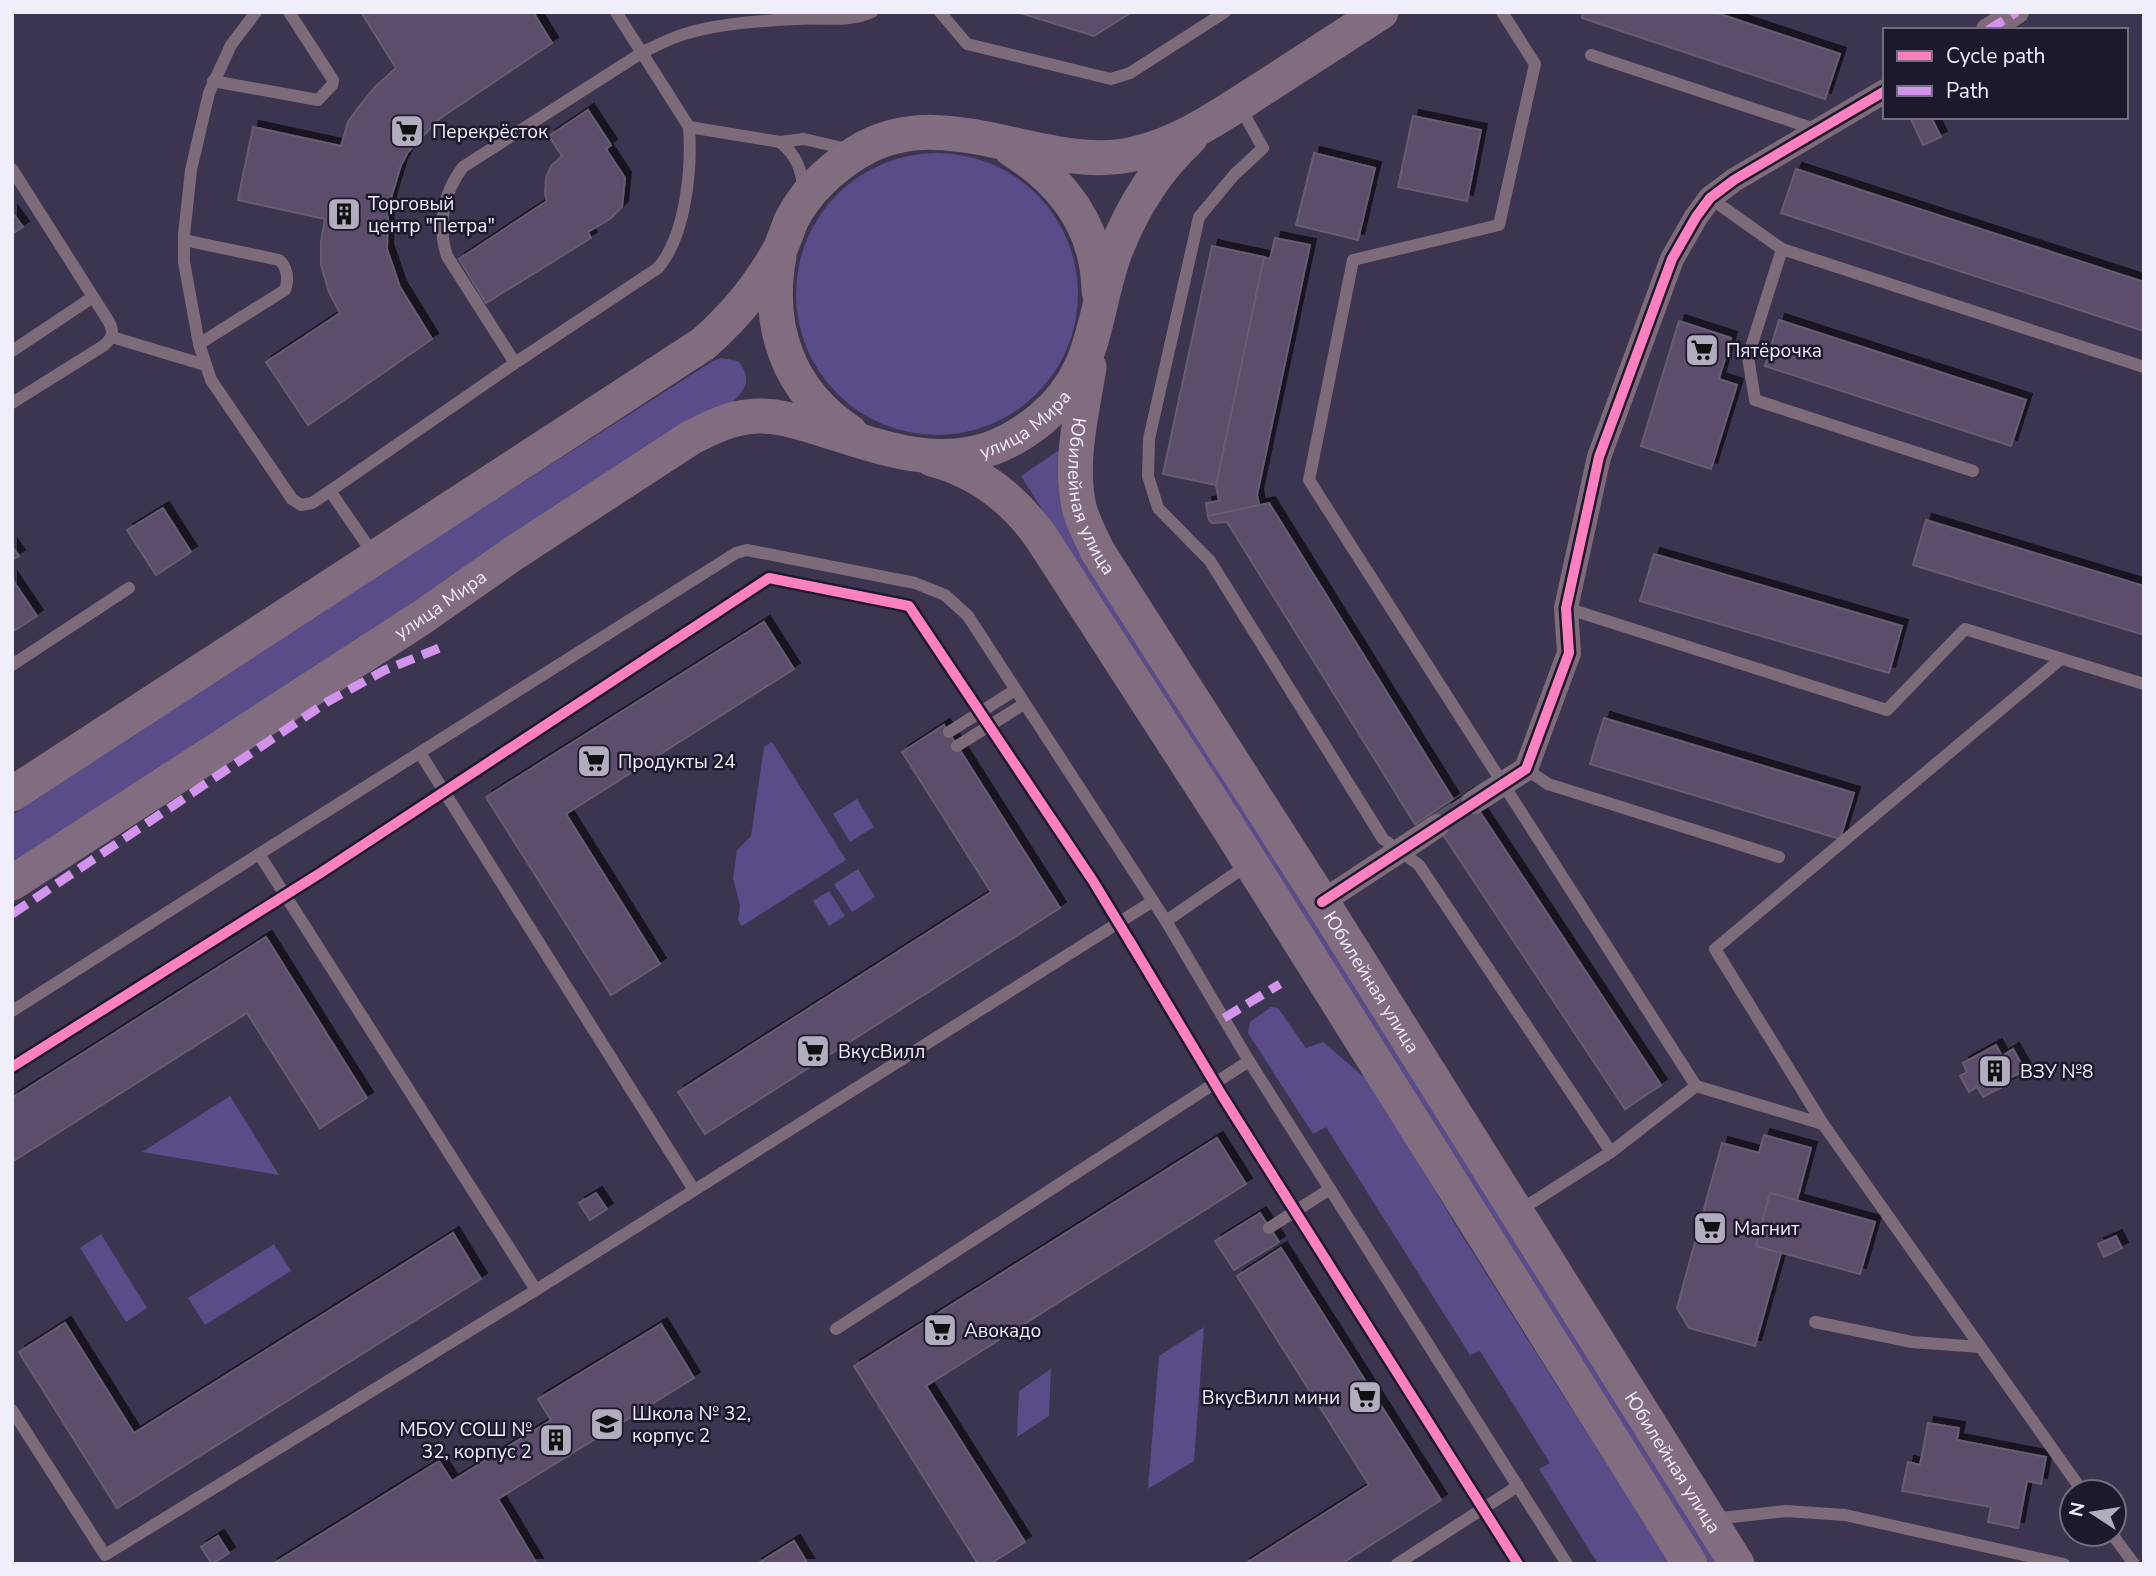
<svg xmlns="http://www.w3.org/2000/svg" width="2156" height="1576" viewBox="0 0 2156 1576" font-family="'Nunito Sans',sans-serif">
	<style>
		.green { fill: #5a4b89 }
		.building { fill: #5c4d6b; stroke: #665d72; stroke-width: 2; filter: url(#shadow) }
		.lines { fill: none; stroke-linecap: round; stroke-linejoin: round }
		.minor-tunnel { stroke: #57516a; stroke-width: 24; stroke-dasharray: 24 12; stroke-linecap: butt }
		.service { stroke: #7e6b7a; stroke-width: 12 }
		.minor { stroke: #7e6b7a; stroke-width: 24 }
		.secondary { stroke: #826c7f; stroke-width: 35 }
		.quiet { stroke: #d193ec; stroke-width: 9; stroke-dasharray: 18 9; stroke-linecap: butt }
		.cycleway-casing { stroke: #1d182e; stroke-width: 15 }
		.cycleway { stroke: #ff80c0; stroke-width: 10 }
		.labels { text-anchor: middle; stroke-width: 5; stroke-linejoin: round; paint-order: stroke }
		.poi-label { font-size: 19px; fill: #f0eefa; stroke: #1d182e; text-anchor: start }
		.street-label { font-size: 19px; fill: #f0eefa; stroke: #1d182e }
	</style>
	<defs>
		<filter id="shadow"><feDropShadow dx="6" dy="-6" stdDeviation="0" flood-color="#0009"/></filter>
	</defs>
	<rect width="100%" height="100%" fill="#3c3550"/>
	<g class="green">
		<circle cx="937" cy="294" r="141"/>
		<path d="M721 358 738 361C763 390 725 406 704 421L12 866V815L332 604 713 361Z"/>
		<path d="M1062 448C1057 475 1056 496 1066 522L1722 1564H1709L1021 476Z"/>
		<polygon points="772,742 846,860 742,926 738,920 740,906 733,878 737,850 751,836 764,747"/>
		<polygon points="857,799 874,827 850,842 833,814"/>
		<polygon points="858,869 875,897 852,912 834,884"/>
		<polygon points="829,891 845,916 829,926 813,901"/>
		<polygon points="1271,1007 1278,1008 1306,1048 1323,1042 1370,1082 1461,1234 1670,1564 1598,1564 1539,1469 1550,1463 1480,1351 1470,1355 1326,1127 1313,1134 1248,1033 1250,1022"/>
		<polygon points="230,1096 279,1175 142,1152"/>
		<polygon points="101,1234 147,1308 126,1322 80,1248"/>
		<polygon points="274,1244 291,1271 205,1325 188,1298"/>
		<polygon points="1204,1327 1194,1461 1148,1489 1159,1356"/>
		<polygon points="1051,1369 1049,1416 1017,1437 1019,1391"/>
	</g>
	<g class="building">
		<polygon points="361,12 533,12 552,43 439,119 408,152 401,165 388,208 387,249 400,287 432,339 308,425 266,362 340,313 329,292 321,265 321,242 325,219 238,200 253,127 341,146 348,122 357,109 375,87 396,68"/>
		<polygon points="1017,12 1132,12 1094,36"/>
		<polygon points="1583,12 1714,12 1840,54 1825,99 1582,18"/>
		<polygon points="588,110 611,145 606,149 625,178 622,207 610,219 588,232 591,238 486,303 459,259 547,201 545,194 546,178 551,166 562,156 549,136"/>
		<polygon points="1413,116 1481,130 1467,201 1398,187"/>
		<polygon points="1910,117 1931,117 1941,137 1923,145"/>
		<polygon points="1314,153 1375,168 1358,240 1296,225"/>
		<polygon points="1796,169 2144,282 2144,331 1781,213"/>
		<polygon points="12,212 23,227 12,234"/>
		<polygon points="1275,238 1310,245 1257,495 1259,505 1208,516 1206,503 1219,501 1216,485 1264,257 1270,259"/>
		<polygon points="1212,246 1264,257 1216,485 1163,474"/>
		<polygon points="1779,320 2026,400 2011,446 1765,366"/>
		<polygon points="1679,321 1731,338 1719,379 1737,385 1711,469 1641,446"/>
		<polygon points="1269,503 1453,799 1415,824 1227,522 1212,523 1209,520 1208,516"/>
		<polygon points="163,508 191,552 156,575 127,530"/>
		<polygon points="1926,520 2144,586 2144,635 1913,565"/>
		<polygon points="12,546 19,556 12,560"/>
		<polygon points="1654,554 1902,626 1889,673 1640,601"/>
		<polygon points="12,579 37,616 12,632"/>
		<polygon points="764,622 794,669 566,814 660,964 611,995 486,797"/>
		<polygon points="1604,718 1854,793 1840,839 1590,764"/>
		<polygon points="944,725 1060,908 705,1134 678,1092 991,892 902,752"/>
		<polygon points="1468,794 1661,1085 1625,1109 1432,818"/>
		<polygon points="266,937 367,1098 320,1128 247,1013 12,1162 12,1098"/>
		<polygon points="1996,1045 2002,1056 2013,1049 2025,1070 2008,1079 2010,1083 1983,1097 1977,1087 1969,1092 1960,1076 1967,1072 1963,1063"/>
		<polygon points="1764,1135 1811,1148 1797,1200 1770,1193 1756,1246 1781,1253 1755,1346 1689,1328 1677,1308 1722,1143 1759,1153"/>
		<polygon points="1217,1138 1246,1184 926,1386 1025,1542 990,1564 978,1564 854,1366"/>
		<polygon points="596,1193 607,1209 590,1220 579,1203"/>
		<polygon points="1770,1193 1875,1222 1860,1274 1756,1246"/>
		<polygon points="1260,1213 1279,1242 1234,1270 1215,1241"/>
		<polygon points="453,1233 481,1279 117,1508 19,1352 65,1323 134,1433"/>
		<polygon points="2116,1236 2122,1248 2104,1257 2098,1244"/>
		<polygon points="1281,1248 1441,1500 1341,1564 1245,1564 1369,1485 1237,1276"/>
		<polygon points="661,1324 694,1378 498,1499 537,1564 273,1564 439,1461 452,1481 551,1420 538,1399"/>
		<polygon points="1928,1423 1959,1428 1957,1440 2046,1457 2041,1484 2027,1481 2018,1528 1988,1522 1991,1507 1902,1491 1908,1462 1920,1465"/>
		<polygon points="218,1536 229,1553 212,1564 201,1547"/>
		<polygon points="794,1541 808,1564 757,1564"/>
	</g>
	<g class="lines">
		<polyline class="minor-tunnel" points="1437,826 1474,802"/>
		<g class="service">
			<path d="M256 12 231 45 209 93 191 170 184 235V262L199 344 211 380 292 499 301 505 312 503 330 491 515 363 658 268C686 235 692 169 689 127"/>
			<polyline points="616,12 689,127 780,142"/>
			<polyline points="940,12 967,44 1111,79 1130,73 1225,12"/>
			<polyline points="1502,12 1535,64 1499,225 1353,260 1309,480 1696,1086 1823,1124"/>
			<polyline points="1591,55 1818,130"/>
			<polyline points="213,81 318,100 332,85 333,80 289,12"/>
			<polyline points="1240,107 1263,148 1234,175 1199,217 1149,439 1148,476 1158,508 1210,561 1383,839 1419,865 1611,1152"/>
			<path d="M12 169 109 322C114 332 113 338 103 346L12 403"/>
			<path d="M803 190C802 169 796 155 780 142L804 139 851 150"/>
			<polyline points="1710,198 1782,249 2144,367"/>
			<path d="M184 240 279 260C287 266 289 280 285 290L199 344"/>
			<polyline points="1782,249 1748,357 1755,400 1973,471"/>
			<polyline points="112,337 205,365"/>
			<polyline points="12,351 93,297"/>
			<path d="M515 363 447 256C437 225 443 193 463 167L643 52C658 45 672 37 688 33 723 23 761 21 797 19 823 17 847 23 872 12"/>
			<polyline points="330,491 374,555"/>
			<polyline points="1566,608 1887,710 1965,629 2144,684"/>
			<polyline points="2061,659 1715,949 1823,1124 2083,1492"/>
			<polyline points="12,665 129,588"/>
			<polyline points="949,732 1015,690"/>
			<polyline points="957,746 1024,704"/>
			<polyline points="420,753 694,1190"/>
			<polyline points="1526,769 1548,784 1779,857"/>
			<polyline points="259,854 736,553 747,550 915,583 945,595 968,616 1166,921 1249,1061 1567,1564"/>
			<polyline points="1166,921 1249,864"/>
			<polyline points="12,1011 259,854 536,1290 105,1555 12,1410"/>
			<polyline points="1517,1212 1611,1152 1696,1086"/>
			<polyline points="1269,1228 1330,1189"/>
			<polyline points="536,1290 1153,901"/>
			<polyline points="1815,1322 1912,1342 1980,1347"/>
			<polyline points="836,1329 1249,1061"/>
			<polyline points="1713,1519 1786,1511 1845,1515 2064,1564"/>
			<polyline points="2112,1534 2134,1564"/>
			<polyline points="1397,1564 1518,1486"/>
		</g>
		<g class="minor">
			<polyline points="1988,30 2017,12"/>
			<polyline points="1474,802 1526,769 1569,653 1566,608 1599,457 1672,259 1696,217 1710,198 1734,180 1885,91"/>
			<polyline points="1322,902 1437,826"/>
		</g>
		<g class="secondary">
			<path d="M1011 149C1063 181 1098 228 1099 291"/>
			<path d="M779 256C766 327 788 391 850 432"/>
			<path id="s1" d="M1089 367C1082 412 1069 462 1079 507 1083 523 1091 537 1098 552L1322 902 1737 1564"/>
			<path d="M932 459C978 471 1014 499 1041 537L1225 822 1690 1564"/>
			<path d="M12 794 703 344C734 317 759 287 779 251 784 241 787 231 791 221 805 193 829 170 856 153 945 97 1041 175 1134 154 1183 143 1224 113 1265 87 1304 62 1342 37 1381 12"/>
			<path id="s2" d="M12 883 421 618 514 553 692 437C709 429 727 419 747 417 773 413 800 422 825 430 903 455 969 479 1041 419 1098 372 1092 315 1115 252 1132 208 1155 170 1190 138"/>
		</g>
		<g class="quiet">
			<polyline points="1988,30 2017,12"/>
			<polyline points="12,914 327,702 385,670 442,647"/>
			<polyline points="1224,1018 1280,984"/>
		</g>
		<g class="cycleway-casing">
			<g id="cycleway">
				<polyline points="1322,902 1526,769 1569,653 1566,608 1599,457 1672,259 1696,217 1710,198 1734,180 1885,91"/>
				<polyline points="1129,940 1223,1097 1518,1564"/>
				<polyline points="12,1067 322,872 769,578 909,606 1093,881 1135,950"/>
			</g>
		</g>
		<use href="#cycleway" class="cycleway"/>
	</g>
	<defs>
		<g id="supermarket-square" transform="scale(1.75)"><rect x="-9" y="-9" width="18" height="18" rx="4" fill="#b1adbe" stroke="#1d182e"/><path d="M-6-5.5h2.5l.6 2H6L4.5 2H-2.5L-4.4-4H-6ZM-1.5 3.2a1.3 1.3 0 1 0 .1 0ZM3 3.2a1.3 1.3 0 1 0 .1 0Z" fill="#111"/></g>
		<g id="building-square" transform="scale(1.75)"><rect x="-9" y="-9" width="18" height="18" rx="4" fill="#b1adbe" stroke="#1d182e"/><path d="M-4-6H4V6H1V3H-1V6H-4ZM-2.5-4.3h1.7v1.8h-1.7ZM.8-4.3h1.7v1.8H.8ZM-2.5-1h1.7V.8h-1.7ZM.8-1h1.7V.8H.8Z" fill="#111"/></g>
		<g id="school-square" transform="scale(1.75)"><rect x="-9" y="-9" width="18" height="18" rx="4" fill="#b1adbe" stroke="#1d182e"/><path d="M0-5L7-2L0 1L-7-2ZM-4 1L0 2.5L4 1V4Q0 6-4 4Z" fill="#111"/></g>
	</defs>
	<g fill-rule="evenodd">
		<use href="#supermarket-square" x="407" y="131"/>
		<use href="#building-square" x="344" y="214"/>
		<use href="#supermarket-square" x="1702" y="350"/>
		<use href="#supermarket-square" x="594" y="761"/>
		<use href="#supermarket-square" x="813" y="1051"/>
		<use href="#building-square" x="1995" y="1071"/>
		<use href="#supermarket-square" x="1710" y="1228"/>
		<use href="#supermarket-square" x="940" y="1330"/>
		<use href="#supermarket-square" x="1365" y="1397"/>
		<use href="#school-square" x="607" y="1424"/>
		<use href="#building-square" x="556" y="1440"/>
	</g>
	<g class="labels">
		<g class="poi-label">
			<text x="432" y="138">Перекрёсток</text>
			<text x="368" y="210">Торговый<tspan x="368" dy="22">центр "Петра"</tspan></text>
			<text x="1726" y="357">Пятёрочка</text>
			<text x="618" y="768">Продукты 24</text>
			<text x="838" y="1058">ВкусВилл</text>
			<text x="2020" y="1078">ВЗУ №8</text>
			<text x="1734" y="1235">Магнит</text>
			<text x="964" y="1337">Авокадо</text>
			<text x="1340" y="1404" text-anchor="end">ВкусВилл мини</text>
			<text x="632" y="1420">Школа № 32,<tspan x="632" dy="22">корпус 2</tspan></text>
			<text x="532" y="1436" text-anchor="end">МБОУ СОШ №<tspan x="532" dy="22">32, корпус 2</tspan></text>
		</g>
		<g class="street-label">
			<text dy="7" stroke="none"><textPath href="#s2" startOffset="1164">улица Мира</textPath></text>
			<text dy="7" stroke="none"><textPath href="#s1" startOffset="133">Юбилейная улица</textPath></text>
			<text dy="7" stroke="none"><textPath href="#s2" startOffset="511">улица Мира</textPath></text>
			<text dy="7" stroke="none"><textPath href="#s1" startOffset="700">Юбилейная улица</textPath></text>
			<text dy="7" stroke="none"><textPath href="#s1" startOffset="1267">Юбилейная улица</textPath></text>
		</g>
	</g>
	<rect width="2156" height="1576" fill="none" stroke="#f0eefa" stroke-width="28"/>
	<rect x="1883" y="28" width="245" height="91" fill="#1d182e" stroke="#716e80" stroke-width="2"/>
	<rect x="1897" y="51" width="35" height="10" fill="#ff80c0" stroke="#716e80" stroke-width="2"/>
	<text x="1946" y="63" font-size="21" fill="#f0eefa">Cycle path</text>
	<rect x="1897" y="86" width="35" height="10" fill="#d193ec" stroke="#716e80" stroke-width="2"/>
	<text x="1946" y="98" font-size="21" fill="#f0eefa">Path</text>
	<g transform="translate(2093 1513) rotate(282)"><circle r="33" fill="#1d182e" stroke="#716e80" stroke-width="2"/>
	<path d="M0-5L12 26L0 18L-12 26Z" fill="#b1adbe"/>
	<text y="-10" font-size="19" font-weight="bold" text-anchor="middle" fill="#f0eefa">N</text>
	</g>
</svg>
